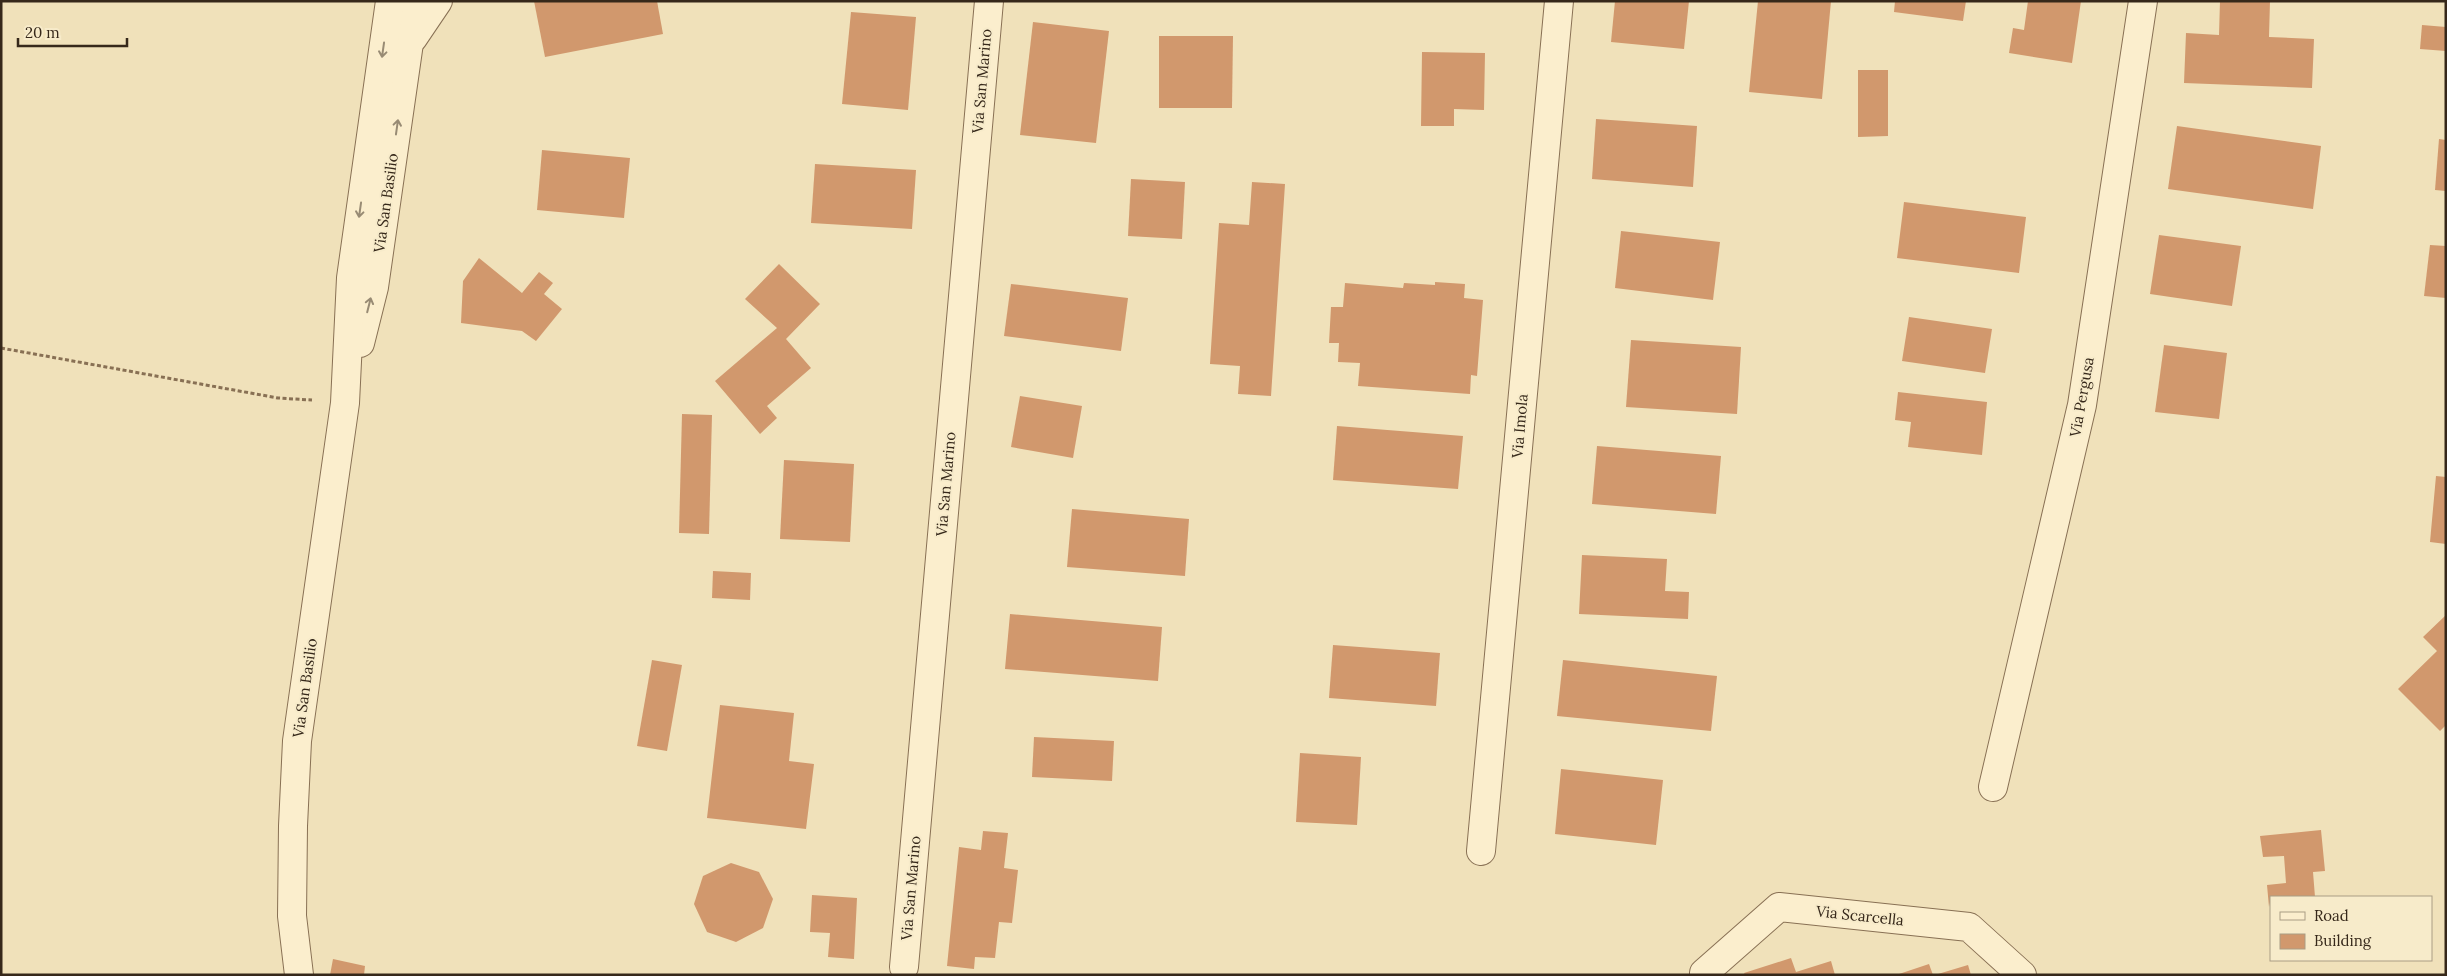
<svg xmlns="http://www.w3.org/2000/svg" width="2447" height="976" viewBox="0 0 2447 976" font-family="Lora,serif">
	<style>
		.building { fill: #d1986d }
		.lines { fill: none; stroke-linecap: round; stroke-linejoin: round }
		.minor-casing { stroke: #887054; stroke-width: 30 }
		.path { stroke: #887054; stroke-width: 3; stroke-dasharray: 4 2.5; stroke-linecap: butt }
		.minor { stroke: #fbeecd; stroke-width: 28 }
		.oneway { stroke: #988b74 }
		.labels { text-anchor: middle; stroke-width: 4; stroke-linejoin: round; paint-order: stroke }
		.street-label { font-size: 15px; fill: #36281a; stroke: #f7ebca }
	</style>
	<rect width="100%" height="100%" fill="#f0e1ba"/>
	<g class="building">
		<polygon points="534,1 657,1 663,34 545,57"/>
		<polygon points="1615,1 1689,1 1684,49 1611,42"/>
		<polygon points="1758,1 1831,1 1822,99 1749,92"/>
		<polygon points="1895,1 1966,1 1963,21 1894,12"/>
		<polygon points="2028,1 2081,1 2072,63 2009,53 2013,28 2024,30"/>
		<polygon points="2220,1 2270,1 2269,37 2314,39 2312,88 2184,83 2186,33 2219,35"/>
		<polygon points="851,12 916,17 908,110 842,104"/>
		<polygon points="1033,22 1109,31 1096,143 1020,135"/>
		<polygon points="2422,25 2446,27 2446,51 2420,49"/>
		<polygon points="1159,36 1233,36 1232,108 1159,108"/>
		<polygon points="1422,52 1485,53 1484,110 1454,109 1454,126 1421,126"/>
		<polygon points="1858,70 1888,70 1888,136 1858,137"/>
		<polygon points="1596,119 1697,126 1693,187 1592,179"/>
		<polygon points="2177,126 2321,146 2313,209 2168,189"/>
		<polygon points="2439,139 2446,140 2446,191 2435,190"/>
		<polygon points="542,150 630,158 624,218 537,210"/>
		<polygon points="815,164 916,170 912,229 811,223"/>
		<polygon points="1131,179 1185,182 1182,239 1128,236"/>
		<polygon points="1252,182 1285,184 1271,396 1238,394 1240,366 1210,364 1219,223 1249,225"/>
		<polygon points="1904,202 2026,217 2019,273 1897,258"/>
		<polygon points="1621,231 1720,242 1713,300 1615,288"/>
		<polygon points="2159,235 2241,246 2232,306 2150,294"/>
		<polygon points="2430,245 2446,246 2446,298 2424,296"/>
		<polygon points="479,258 522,293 539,272 553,283 544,294 562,309 536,341 522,331 461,323 463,281"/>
		<polygon points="779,264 820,304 786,339 811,368 767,406 777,418 760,434 715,381 777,328 745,299"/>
		<polygon points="1435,282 1465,284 1464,298 1483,300 1477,376 1471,375 1470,394 1358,386 1360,363 1338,362 1339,343 1329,343 1331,307 1343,307 1345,283 1403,288 1404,283 1435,285"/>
		<polygon points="1011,284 1128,298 1121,351 1004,336"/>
		<polygon points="1909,317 1992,329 1985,373 1902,361"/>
		<polygon points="1631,340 1741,347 1737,414 1626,407"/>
		<polygon points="2164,345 2227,353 2219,419 2155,412"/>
		<polygon points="1898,392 1987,402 1982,455 1908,447 1911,422 1895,420"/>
		<polygon points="1020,396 1082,406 1073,458 1011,447"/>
		<polygon points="682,414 712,415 709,534 679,533"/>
		<polygon points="1337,426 1463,436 1458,489 1333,480"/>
		<polygon points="1597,446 1721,456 1716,514 1592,504"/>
		<polygon points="784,460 854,464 850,542 780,539"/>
		<polygon points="2436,476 2446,477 2446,544 2430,542"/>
		<polygon points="1072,509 1189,519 1185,576 1067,567"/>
		<polygon points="1582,555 1667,559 1665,591 1689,592 1688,619 1579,614"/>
		<polygon points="713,571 751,573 750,600 712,598"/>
		<polygon points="1010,614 1162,627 1158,681 1005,669"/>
		<polygon points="2446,615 2446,725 2440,731 2398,689 2437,651 2423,637"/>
		<polygon points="1333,645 1440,653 1436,706 1329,698"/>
		<polygon points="652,660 682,665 667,751 637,746"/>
		<polygon points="1563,660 1717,676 1711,731 1557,716"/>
		<polygon points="720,705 794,713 789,761 814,764 806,829 707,818"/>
		<polygon points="1034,737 1114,741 1112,781 1032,777"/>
		<polygon points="1300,753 1361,757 1357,825 1296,822"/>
		<polygon points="1561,769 1663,780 1656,845 1555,834"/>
		<polygon points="2321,830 2325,871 2313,872 2315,897 2271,897 2269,907 2267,885 2286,883 2284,856 2263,857 2260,836"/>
		<polygon points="983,831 1008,833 1004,868 1018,870 1012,923 999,922 995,958 975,957 974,969 947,966 959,847 981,850"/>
		<polygon points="731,863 759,872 773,899 763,928 736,942 707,932 694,904 703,876"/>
		<polygon points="812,895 857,898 854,959 828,957 830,933 810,932"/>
		<polygon points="1791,958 1796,972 1831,961 1835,975 1745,975 1744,973"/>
		<polygon points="333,959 365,966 364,975 330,975"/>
		<polygon points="1929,964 1933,975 1899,975 1899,974"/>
		<polygon points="1968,965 1971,975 1938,975 1938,974"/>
	</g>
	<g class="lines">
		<g class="minor-casing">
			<g id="minor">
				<polyline points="413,38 438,1"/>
				<polyline points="360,343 374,287 415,1"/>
				<polyline points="1993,787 2082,405 2143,1"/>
				<polyline points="1481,851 1559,1"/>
				<polyline points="904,967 989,1"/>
				<polyline points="1704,973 1779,907 1969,927 2022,975"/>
				<polyline points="299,975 292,916 293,826 297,741 345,403 351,278 390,1"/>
			</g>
		</g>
		<polyline class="path" points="1,348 278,398 312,400"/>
		<use href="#minor" class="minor"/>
	</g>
	<defs><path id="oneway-shaft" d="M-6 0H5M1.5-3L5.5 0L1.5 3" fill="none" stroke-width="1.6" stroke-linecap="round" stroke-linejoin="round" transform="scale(1.25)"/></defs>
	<g class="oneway">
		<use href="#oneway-shaft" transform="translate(383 50) rotate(98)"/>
		<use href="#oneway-shaft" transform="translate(397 127) rotate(-82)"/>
		<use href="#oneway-shaft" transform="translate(360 210) rotate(98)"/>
		<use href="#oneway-shaft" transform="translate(369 305) rotate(-76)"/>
	</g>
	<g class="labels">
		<g class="street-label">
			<text transform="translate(982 81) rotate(-85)" y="5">Via San Marino</text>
			<text transform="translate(386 203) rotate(-82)" y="5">Via San Basilio</text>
			<text transform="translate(2082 397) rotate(-80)" y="5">Via Pergusa</text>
			<text transform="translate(1520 426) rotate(-85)" y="5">Via Imola</text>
			<text transform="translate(946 484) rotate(-85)" y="5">Via San Marino</text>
			<text transform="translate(305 688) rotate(-82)" y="5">Via San Basilio</text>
			<text transform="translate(911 888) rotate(-85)" y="5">Via San Marino</text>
			<text transform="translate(1860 916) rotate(6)" y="5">Via Scarcella</text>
		</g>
	</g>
	<rect width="2447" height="976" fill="none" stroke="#36281a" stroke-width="5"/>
	<rect x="2270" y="896" width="162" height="65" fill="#f7ebca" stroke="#aa9d84"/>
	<rect x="2280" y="912" width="25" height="8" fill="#fbeecd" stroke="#aa9d84"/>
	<text x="2314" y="921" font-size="15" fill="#36281a">Road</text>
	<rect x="2280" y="934" width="25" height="15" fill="#d1986d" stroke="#aa9d84"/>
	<text x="2314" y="946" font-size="15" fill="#36281a">Building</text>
	<path d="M18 38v8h109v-8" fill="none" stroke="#36281a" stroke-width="2.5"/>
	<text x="25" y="38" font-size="15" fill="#36281a" stroke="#f7ebca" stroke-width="4" paint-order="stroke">20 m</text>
</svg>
